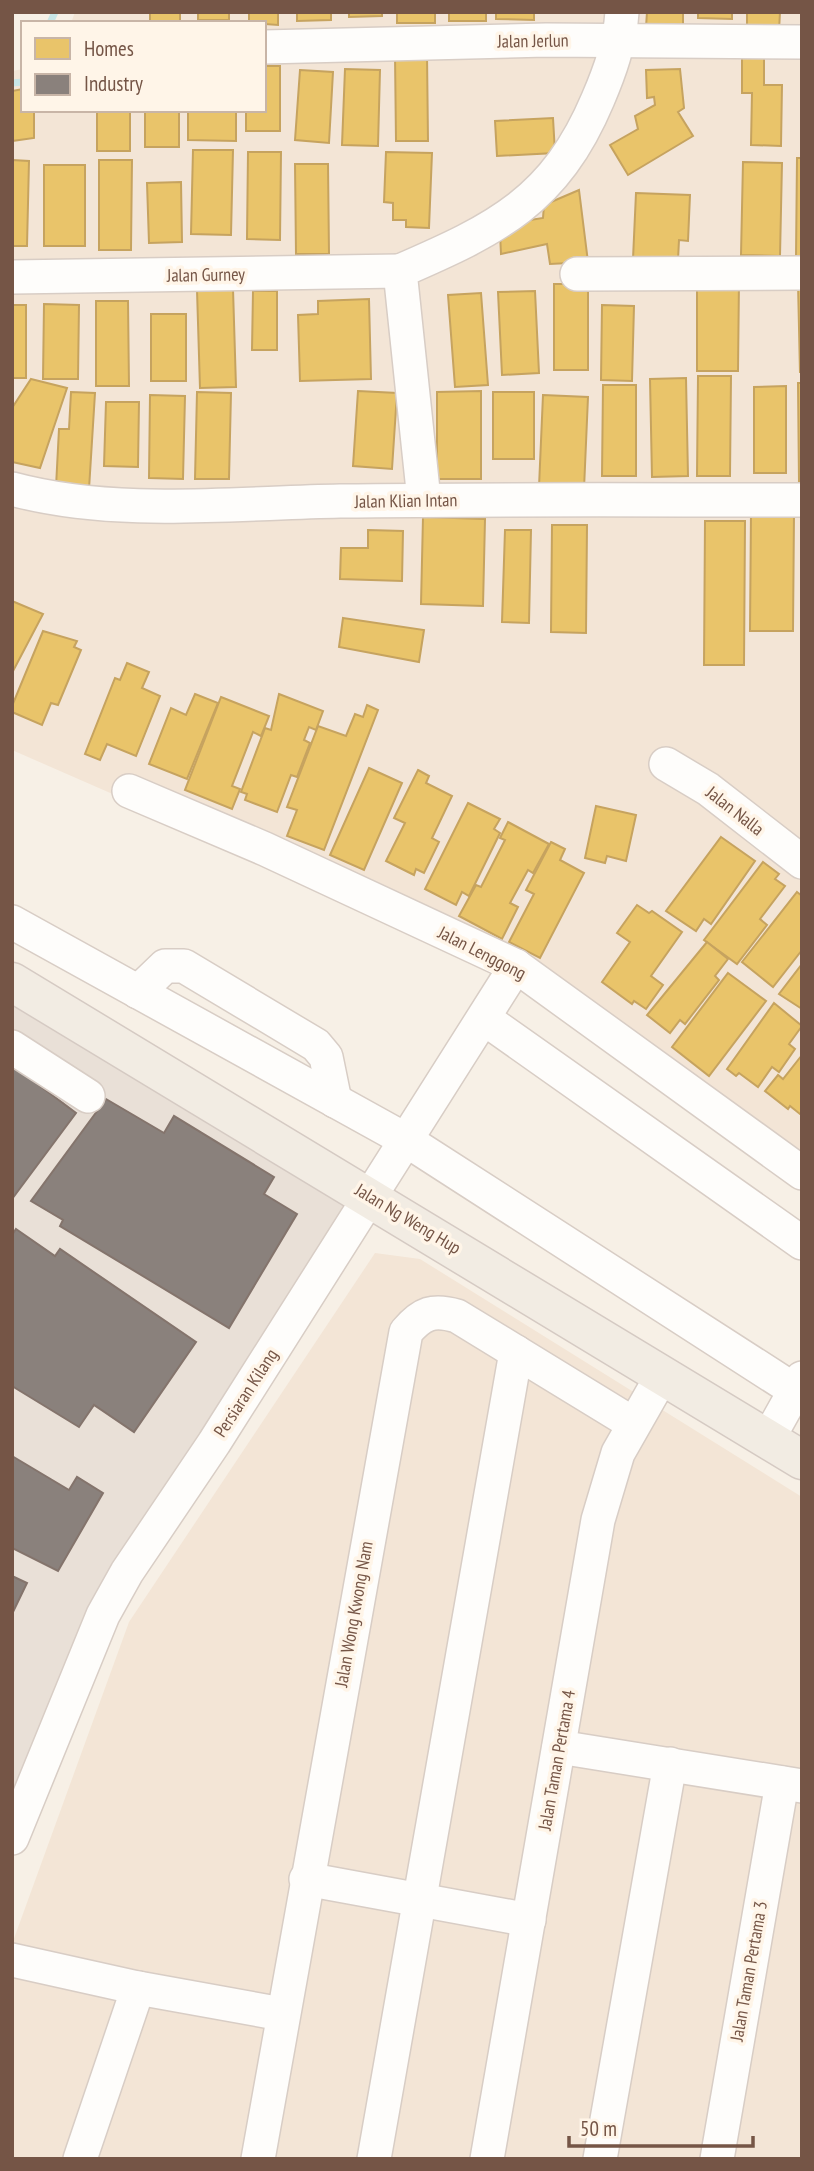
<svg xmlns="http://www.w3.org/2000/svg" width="814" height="2171" viewBox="0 0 814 2171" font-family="'PT Sans Narrow',sans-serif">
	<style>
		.residential { fill: #f3e5d6 }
		.industrial { fill: #e9e0d7 }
		.homes { fill: #e9c46a; stroke: #c6a35f; stroke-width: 2 }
		.industry { fill: #8a817c; stroke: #84746c; stroke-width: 2 }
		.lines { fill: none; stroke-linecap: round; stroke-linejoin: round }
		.stream { stroke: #c8e6e7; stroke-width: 7 }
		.minor-casing { stroke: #d8cdc5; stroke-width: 36 }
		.major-casing { stroke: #d5cac3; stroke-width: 41 }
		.minor { stroke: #fefdfb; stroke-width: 33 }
		.major { stroke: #f2ece3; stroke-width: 38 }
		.labels { text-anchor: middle; stroke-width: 7; stroke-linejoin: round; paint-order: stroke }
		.street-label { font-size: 18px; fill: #755546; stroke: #fff5e8 }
	</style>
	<rect width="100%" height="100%" fill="#f7f0e6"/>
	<g class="residential">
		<polygon points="75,12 802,12 802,1190 501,964 12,750 12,71 23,69 23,110 264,110 264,23 71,23"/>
		<polygon points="375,1253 420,1259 802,1497 802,2159 12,2159 12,1944 129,1622"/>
	</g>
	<polygon class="industrial" points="12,1002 367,1200 98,1612 12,1827"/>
	<g class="homes">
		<rect x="150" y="12" width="30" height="11"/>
		<rect x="198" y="12" width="31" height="8"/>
		<polygon points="249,12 278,12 278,25 249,23"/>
		<polygon points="297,12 331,12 331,20 297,21"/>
		<polygon points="349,12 382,12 382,16 349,17"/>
		<rect x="397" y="12" width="38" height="11"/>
		<rect x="449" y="12" width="37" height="9"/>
		<polygon points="496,12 534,12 534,20 496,19"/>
		<polygon points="647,12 683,12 683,28 646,27"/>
		<polygon points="698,12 732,12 732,19 698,18"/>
		<polygon points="747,12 780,12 779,31 747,30"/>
		<polygon points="427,54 428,141 396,141 395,55"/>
		<polygon points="742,56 764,56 764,85 782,85 781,146 751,145 752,93 742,93"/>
		<polygon points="264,66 280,66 280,131 246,131 246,110 264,110"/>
		<polygon points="345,69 380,70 378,146 342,145"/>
		<polygon points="680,69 684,108 678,112 693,136 628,175 610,145 638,129 635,116 655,105 654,97 647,98 646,70"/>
		<polygon points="300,70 333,72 329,143 295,140"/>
		<polygon points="23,89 23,110 34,110 34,138 12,141 12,91"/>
		<rect x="97" y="110" width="33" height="41"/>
		<rect x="145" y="110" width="34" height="37"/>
		<polygon points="188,110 236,110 236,141 188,140"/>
		<polygon points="553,118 555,153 497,156 495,121"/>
		<polygon points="193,150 233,150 231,235 191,234"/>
		<polygon points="248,152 281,152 280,240 247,239"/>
		<polygon points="386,152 432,153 429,228 406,227 406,220 393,220 393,203 384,202"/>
		<polygon points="797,158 802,158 802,257 796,257"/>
		<polygon points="12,160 29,161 27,246 12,246"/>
		<polygon points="99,160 132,160 131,250 99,250"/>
		<polygon points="743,162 782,163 780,256 741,255"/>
		<polygon points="295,164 328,164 329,254 296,254"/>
		<rect x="44" y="165" width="41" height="81"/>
		<polygon points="181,182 182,242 149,243 147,183"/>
		<polygon points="579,190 588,262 550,264 547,244 501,254 500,233 518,222 543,218 544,205"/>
		<polygon points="636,193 690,195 688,241 679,240 678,260 633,259"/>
		<polygon points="697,281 739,281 738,371 697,371"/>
		<polygon points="798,283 802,283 800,373"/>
		<rect x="554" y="284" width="34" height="86"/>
		<polygon points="233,289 236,387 200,388 197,290"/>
		<polygon points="253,291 277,291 277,350 252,350"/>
		<polygon points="535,291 539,373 502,375 498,292"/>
		<polygon points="481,293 488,385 455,387 448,295"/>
		<polygon points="369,299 371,379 300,381 298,315 318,314 318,301"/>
		<polygon points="96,301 128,301 129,386 96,386"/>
		<polygon points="44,304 79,305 78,379 43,379"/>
		<rect x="12" y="305" width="14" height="73"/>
		<polygon points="602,305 634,306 632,381 601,380"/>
		<rect x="151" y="314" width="35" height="67"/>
		<polygon points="698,376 731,376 730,476 697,476"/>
		<polygon points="686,378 688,476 652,477 650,379"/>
		<polygon points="31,379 67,388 40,468 12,462 12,408"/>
		<polygon points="798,383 802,383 802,483 799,483"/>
		<polygon points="603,385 636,385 636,476 602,476"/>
		<polygon points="786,386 786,473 754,473 754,387"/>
		<polygon points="358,391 397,393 392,469 353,466"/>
		<polygon points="481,391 481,479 437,479 437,392"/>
		<polygon points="71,392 95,393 89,489 56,487 59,429 69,429"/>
		<polygon points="197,392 231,393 229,479 195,479"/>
		<rect x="493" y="392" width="41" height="67"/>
		<polygon points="150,395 185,396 183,479 149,478"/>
		<polygon points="543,395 588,397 584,489 539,487"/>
		<polygon points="106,402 139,402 138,467 104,466"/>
		<polygon points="751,512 794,513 793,631 750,631"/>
		<polygon points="423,517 485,519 483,606 421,604"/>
		<polygon points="705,521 745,521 744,665 704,665"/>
		<polygon points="552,525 587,525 586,633 551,632"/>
		<polygon points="368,530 403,531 402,581 340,579 341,548 368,548"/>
		<polygon points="505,530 531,530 529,623 502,622"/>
		<polygon points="12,601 43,614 12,673"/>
		<polygon points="343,618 424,630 419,662 339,647"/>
		<polygon points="43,631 77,641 74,647 81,650 58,705 51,703 42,725 12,712 12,706"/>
		<polygon points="127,663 149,672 142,688 160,696 136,756 107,744 100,760 85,754 115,678 120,680"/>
		<polygon points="195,694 218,703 187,779 149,764 171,708 186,715"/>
		<polygon points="279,694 323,711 316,730 309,727 304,740 310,743 297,777 291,775 277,812 245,800 247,794 241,792 265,728 271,730"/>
		<polygon points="221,697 269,716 261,736 253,732 232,786 240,789 232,809 185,790"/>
		<polygon points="367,705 378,710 324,850 287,836 297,810 287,807 318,726 346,736 355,714 363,717"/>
		<polygon points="369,768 402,783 364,870 330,855"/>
		<polygon points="418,770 429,776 426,783 452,796 432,838 439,842 424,873 416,869 414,875 386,861 405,823 394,818"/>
		<polygon points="468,803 500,819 494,829 500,833 469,896 462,892 456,905 425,889"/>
		<polygon points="596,806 636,815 626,861 607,856 605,863 585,858"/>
		<polygon points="508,822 549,844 533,873 528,870 510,903 518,907 502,939 459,916 476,885 481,887 505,840 500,838"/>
		<polygon points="721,837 755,861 711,924 704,919 696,931 666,911"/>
		<polygon points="551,842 565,849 560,860 584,873 540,958 509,942 534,894 526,890"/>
		<polygon points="763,862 779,874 775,879 785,886 760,919 767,925 737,964 704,940"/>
		<polygon points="797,892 802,896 802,950 773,987 742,962"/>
		<polygon points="637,905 649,913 652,911 682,932 651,976 663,985 646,1009 634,1001 632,1004 602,982 630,942 617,933"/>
		<polygon points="707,942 728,959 715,976 719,980 685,1024 680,1020 670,1033 647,1015"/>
		<polygon points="802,964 802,1009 779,994"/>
		<polygon points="728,973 766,1001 709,1076 672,1047"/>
		<polygon points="774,1003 802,1026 789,1044 795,1049 779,1072 772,1067 758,1087 739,1073 736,1076 727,1069"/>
		<polygon points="802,1055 802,1112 800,1114 790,1106 788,1109 765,1091 778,1075 783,1079"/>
	</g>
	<g class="industry">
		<polygon points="12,1065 76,1113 12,1199"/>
		<polygon points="106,1099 164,1133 174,1116 274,1177 264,1194 297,1214 229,1328 60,1226 63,1220 31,1201"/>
		<polygon points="16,1229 55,1256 60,1249 196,1342 134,1432 94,1405 79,1427 12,1386 12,1235"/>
		<polygon points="12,1456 69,1490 77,1477 103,1493 58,1571 12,1548"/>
		<polygon points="12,1576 27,1583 12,1614"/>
	</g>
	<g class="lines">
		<g class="stream">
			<polyline points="50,23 55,12"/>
			<polyline points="12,83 23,82"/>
		</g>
		<g class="minor-casing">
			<g id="minor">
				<polyline points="264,47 546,40 802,42"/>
				<polyline points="577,274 802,273"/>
				<polyline points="12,277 400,271"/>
				<path d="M12 489C116 517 233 503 340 501 494 499 648 500 802 500"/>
				<path d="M424 500 400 271C497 229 555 201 598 99 610 71 620 43 622 12"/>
				<polyline points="666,764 708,789 802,862"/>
				<polyline points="129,791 265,849 516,966 802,1173"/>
				<polyline points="12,922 406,1140 802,1395"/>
				<polyline points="138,992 165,966 184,966 316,1045 326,1057 335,1101"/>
				<polyline points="485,1019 802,1243"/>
				<polyline points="12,1047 88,1096"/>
				<polyline points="768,1439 802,1378"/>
				<polyline points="559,1747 802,1786"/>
				<polyline points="12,1838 103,1615 127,1572 214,1443 516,966"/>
				<polyline points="306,1879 529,1920"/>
				<polyline points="12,1960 138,1988 282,2014"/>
				<polyline points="80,2159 138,1988"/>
				<path d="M258 2159 406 1332C422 1313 433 1309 457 1316L632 1423"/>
				<polyline points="374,2159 516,1352"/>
				<polyline points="487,2159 598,1520 618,1453 663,1374"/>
				<polyline points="600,2159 670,1764"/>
				<polyline points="717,2159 782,1783"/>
			</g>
		</g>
		<g class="major-casing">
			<polyline id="major" points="12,982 802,1460"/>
		</g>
		<use href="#minor" class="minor"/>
		<use href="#major" class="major"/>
	</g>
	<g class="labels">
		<g class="street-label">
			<text transform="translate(533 41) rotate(-1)" y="6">Jalan Jerlun</text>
			<text transform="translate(206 275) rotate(-1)" y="6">Jalan Gurney</text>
			<text transform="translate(406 501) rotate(-1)" y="6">Jalan Klian Intan</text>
			<text transform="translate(735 811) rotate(38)" y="6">Jalan Nalla</text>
			<text transform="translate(482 953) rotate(27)" y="6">Jalan Lenggong</text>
			<text transform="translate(408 1219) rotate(31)" y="6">Jalan Ng Weng Hup</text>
			<text transform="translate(246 1393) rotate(-57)" y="6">Persiaran Kilang</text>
			<text transform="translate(354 1614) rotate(-80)" y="6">Jalan Wong Kwong Nam</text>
			<text transform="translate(557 1760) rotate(-80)" y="6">Jalan Taman Pertama 4</text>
			<text transform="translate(749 1971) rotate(-80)" y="6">Jalan Taman Pertama 3</text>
		</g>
	</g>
	<rect width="814" height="2171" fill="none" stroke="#755546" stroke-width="28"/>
	<rect x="21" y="21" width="245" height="91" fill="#fff5e8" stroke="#c8b5a7" stroke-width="2"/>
	<rect x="35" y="38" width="35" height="21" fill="#e9c46a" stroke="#c8b5a7" stroke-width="2"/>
	<text x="84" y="56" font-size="21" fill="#755546">Homes</text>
	<rect x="35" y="74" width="35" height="21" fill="#8a817c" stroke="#c8b5a7" stroke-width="2"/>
	<text x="84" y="91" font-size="21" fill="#755546">Industry</text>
	<path d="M569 2136v10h184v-10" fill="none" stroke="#755546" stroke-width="3.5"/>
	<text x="580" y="2136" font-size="21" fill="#755546" stroke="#fff5e8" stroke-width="5" paint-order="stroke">50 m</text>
</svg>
